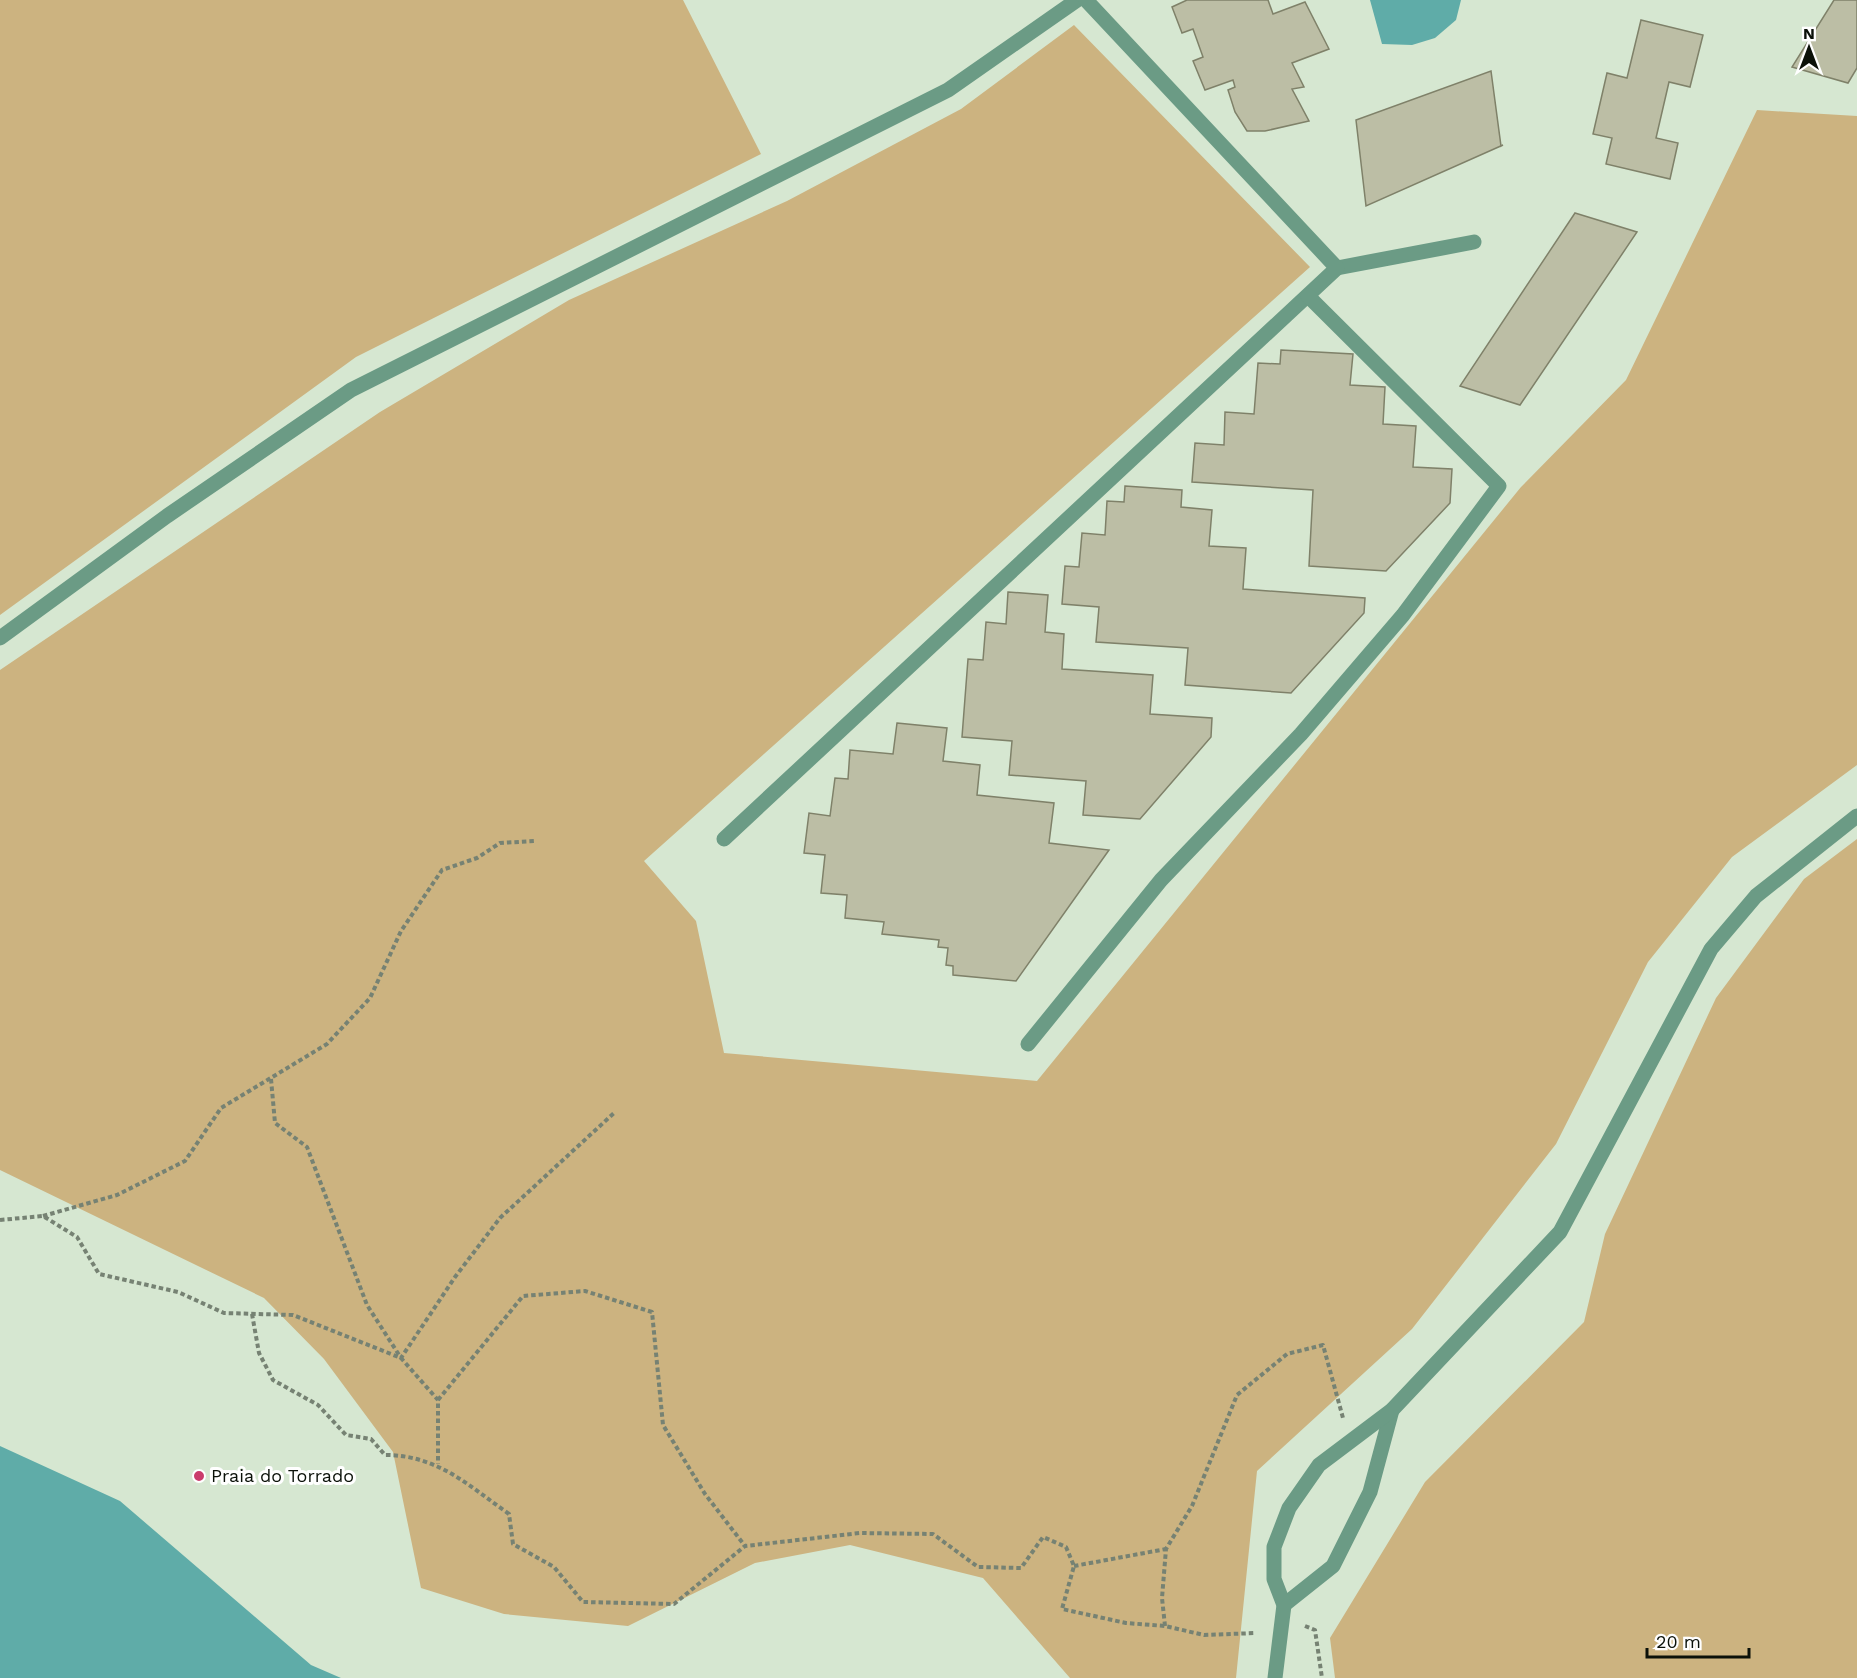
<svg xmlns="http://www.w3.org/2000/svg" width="1857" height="1678" viewBox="0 0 1857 1678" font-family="'Work Sans',sans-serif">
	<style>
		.green { fill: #ccb380 }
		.water { fill: #5faca8 }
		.building { fill: #bcbea5; stroke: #7f8169; stroke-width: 1.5 }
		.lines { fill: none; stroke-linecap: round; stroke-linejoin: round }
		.path { stroke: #768273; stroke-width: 4; stroke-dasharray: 4.5 3; stroke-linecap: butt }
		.lane { stroke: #6b9b85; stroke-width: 15 }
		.street { stroke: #6b9b85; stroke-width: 15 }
		.poi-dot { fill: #ca3c6b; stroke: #fff; stroke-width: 2 }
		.labels { text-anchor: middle; stroke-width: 6; stroke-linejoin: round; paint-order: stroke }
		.poi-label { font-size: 18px; fill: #0b1109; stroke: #fff; text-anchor: start }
	</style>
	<rect width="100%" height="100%" fill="#d6e7d1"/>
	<g class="green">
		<polygon points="0,0 683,0 761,154 356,357 0,615"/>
		<polygon points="1074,25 1310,267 644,861 696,921 724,1053 1037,1081 1521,487 1626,380 1757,110 1857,116 1857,765 1732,857 1648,962 1556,1144 1412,1329 1257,1471 1236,1678 1070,1678 983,1578 850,1545 755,1563 628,1626 504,1614 421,1588 393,1452 324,1359 264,1298 0,1170 0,670 380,412 569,300 787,201 961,109"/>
		<polygon points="1857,839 1857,1678 1335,1678 1330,1638 1425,1482 1584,1322 1605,1234 1716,998 1804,879"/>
	</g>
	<g class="water">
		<polygon points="1370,0 1461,0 1456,20 1435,38 1412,45 1382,44"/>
		<polygon points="0,1446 120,1501 311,1665 341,1678 0,1678"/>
	</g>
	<g class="building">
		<polygon points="1187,0 1268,0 1273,14 1305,2 1329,49 1292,63 1304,87 1292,89 1309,121 1265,131 1247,131 1235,112 1228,90 1235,87 1233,80 1205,90 1193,61 1203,57 1193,29 1182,33 1172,7"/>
		<polygon points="1834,0 1857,0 1857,68 1848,83 1792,67"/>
		<polygon points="1641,20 1703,35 1690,87 1669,82 1656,138 1678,143 1670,179 1606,164 1612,138 1593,134 1607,73 1627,78"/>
		<polygon points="1491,71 1501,146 1503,145 1366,206 1356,120"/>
		<polygon points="1575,213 1637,232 1520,405 1460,386"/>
		<polygon points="1281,350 1353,354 1350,385 1385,387 1383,424 1416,426 1413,467 1452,469 1450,503 1386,571 1309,566 1313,490 1192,482 1195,443 1224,445 1225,412 1254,414 1258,363 1280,364"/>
		<polygon points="1125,486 1182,490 1181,507 1212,510 1209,546 1246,548 1243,589 1365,598 1364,613 1291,693 1185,685 1188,648 1096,642 1099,607 1062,604 1065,566 1079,567 1082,533 1105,535 1107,501 1124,502"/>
		<polygon points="1008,592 1048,595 1045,632 1064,634 1062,669 1153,675 1150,714 1212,718 1211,737 1140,819 1083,815 1086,781 1009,775 1012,741 962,737 968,659 983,660 986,622 1006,624"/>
		<polygon points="897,723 947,728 943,761 980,765 977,795 1054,803 1049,843 1109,850 1016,981 953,975 953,966 946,965 948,948 938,947 939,940 882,934 884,922 845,918 847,895 821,893 825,855 804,853 809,813 830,816 835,778 848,779 850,750 893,754"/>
	</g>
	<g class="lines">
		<g class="path">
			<polyline points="271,1079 275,1123 307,1147 367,1305 401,1358 455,1277 500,1218 614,1113"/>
			<polyline points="43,1216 117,1195 185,1161 221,1108 327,1044 370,998 401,931 442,870 477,858 500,843 534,841"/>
			<polyline points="0,1220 43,1216 77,1237 99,1274 178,1292 224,1313 293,1315 401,1358 438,1400 438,1464"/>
			<path d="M252 1314 259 1353 273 1380 318 1405 346 1435 371 1439 385 1455C437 1455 468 1485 509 1514L513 1544 554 1567 583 1602 674 1604 745 1546 860 1533 933 1534 978 1567 1021 1568 1043 1537 1066 1547 1074 1566 1062 1609 1126 1623 1165 1626 1204 1635 1256 1633"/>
			<polyline points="438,1400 523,1296 585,1291 652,1312 663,1425 705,1494 745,1546"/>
			<polyline points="1074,1566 1166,1549"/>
			<polyline points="1165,1626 1162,1598 1166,1549 1192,1506 1237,1395 1287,1354 1323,1345 1343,1418"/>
			<polyline points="1305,1626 1315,1630 1322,1678"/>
		</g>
		<g class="lane">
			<polyline points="0,638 167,516 351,390 948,90 1077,0"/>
			<polyline points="1284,1605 1333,1566 1370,1492 1392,1410"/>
			<polyline points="1275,1678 1284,1605 1274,1579 1274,1547 1289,1508 1319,1465 1392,1410 1560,1232 1711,949 1756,896 1857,816"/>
		</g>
		<g class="street">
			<polyline points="1337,268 1474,242"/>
			<polyline points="724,839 1337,268 1086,0"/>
			<polyline points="1028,1044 1161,880 1301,734 1403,615 1499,486 1308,296"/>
		</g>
	</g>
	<circle class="poi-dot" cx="199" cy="1476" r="6"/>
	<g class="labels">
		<g class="poi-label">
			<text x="211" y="1482">Praia do Torrado</text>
		</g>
	</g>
	<g transform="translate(1809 48)" stroke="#ffffff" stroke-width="4.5" paint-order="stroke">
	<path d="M0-4.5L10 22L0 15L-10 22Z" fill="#0b1109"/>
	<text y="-9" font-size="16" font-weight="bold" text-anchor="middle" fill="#0b1109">N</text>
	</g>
	<path d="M1647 1648v9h102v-9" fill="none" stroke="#0b1109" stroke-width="3"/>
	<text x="1656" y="1648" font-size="18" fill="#0b1109" stroke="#ffffff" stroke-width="4.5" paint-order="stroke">20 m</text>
</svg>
